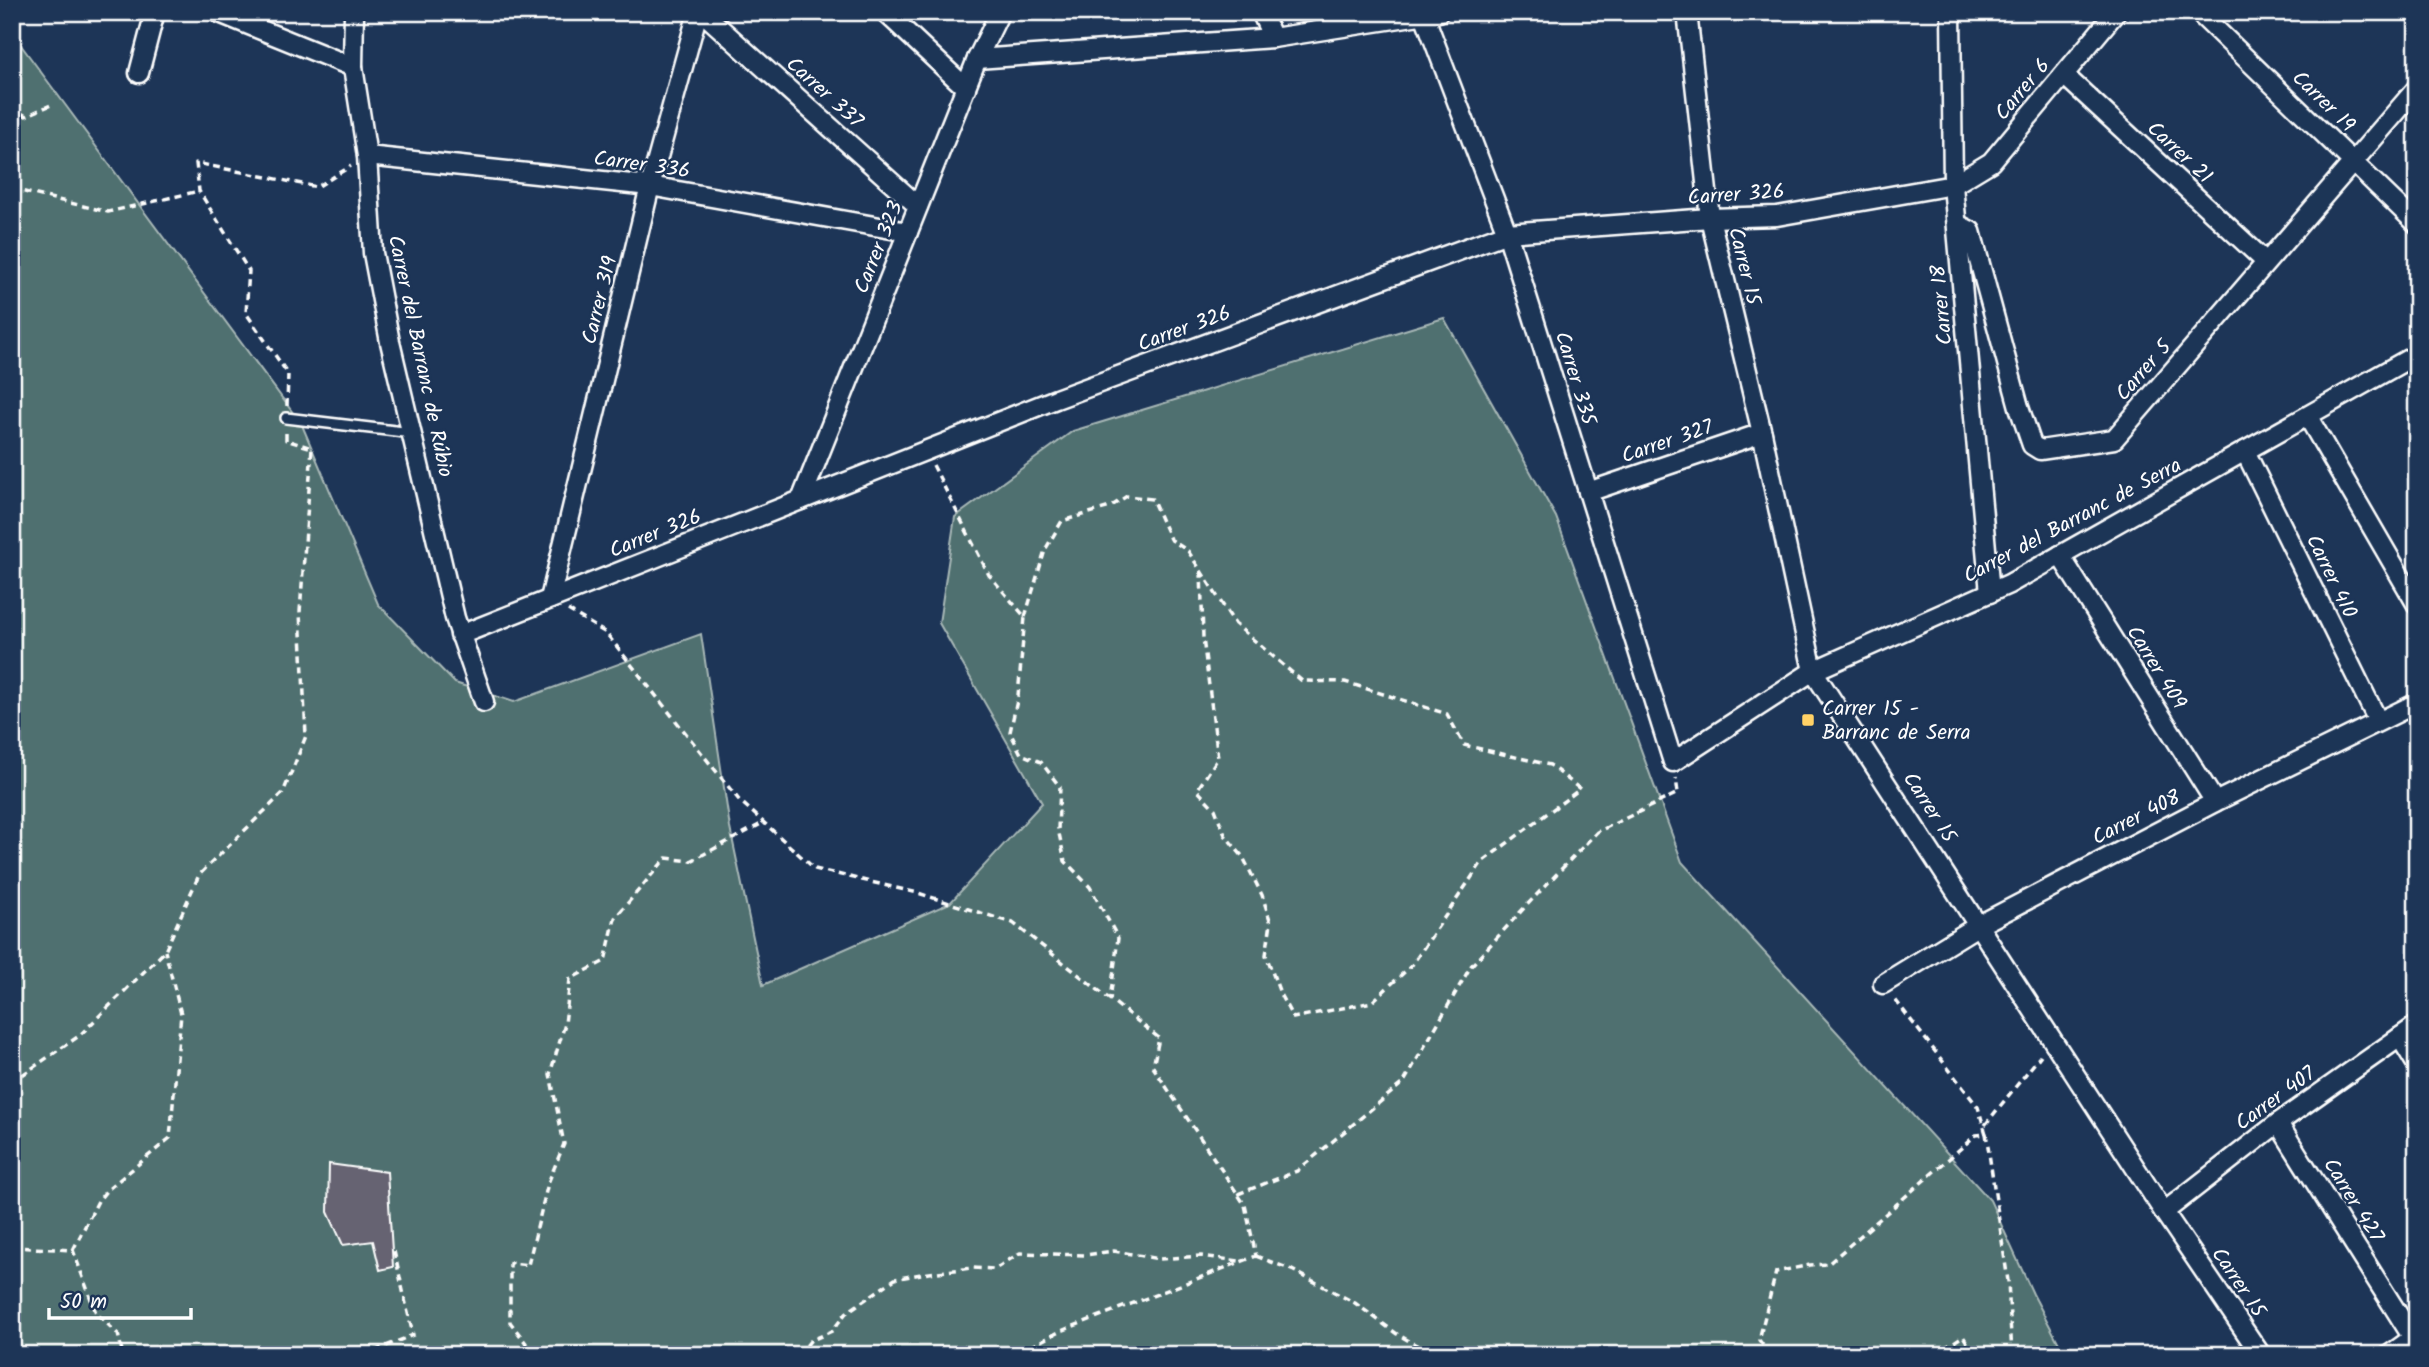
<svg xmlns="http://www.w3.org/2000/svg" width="2429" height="1367" viewBox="0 0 2429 1367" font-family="Kalam,sans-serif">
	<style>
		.green { fill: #50706f; stroke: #a8b8b7; stroke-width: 2 }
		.building { fill: #666372; stroke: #fff; stroke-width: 2 }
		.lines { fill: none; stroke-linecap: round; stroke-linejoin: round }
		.lane-casing { stroke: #fff; stroke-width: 14 }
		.street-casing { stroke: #fff; stroke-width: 23 }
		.path { stroke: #fff; stroke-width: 3.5; stroke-dasharray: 7 5; stroke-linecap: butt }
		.lane { stroke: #1d3557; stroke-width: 9 }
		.street { stroke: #1d3557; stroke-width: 18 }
		.poi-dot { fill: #ffd166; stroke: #1d3557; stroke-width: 2.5 }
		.labels { text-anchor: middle; stroke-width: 5; stroke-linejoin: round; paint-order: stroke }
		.street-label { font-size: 21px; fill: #fff; stroke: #1d3557 }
		.poi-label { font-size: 21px; fill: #fff; stroke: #1d3557; text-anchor: start }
	</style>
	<rect width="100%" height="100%" fill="#1d3557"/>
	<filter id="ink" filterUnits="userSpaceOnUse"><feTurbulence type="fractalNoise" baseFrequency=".0143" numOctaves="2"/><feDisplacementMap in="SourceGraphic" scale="14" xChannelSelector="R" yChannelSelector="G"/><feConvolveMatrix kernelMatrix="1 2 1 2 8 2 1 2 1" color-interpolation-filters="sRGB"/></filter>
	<g filter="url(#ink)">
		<polygon class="green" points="12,33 302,425 378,604 455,683 514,702 701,634 730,828 763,985 950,903 1042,803 939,623 955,517 1073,431 1444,318 1556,517 1682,862 1990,1200 2033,1294 2065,1355 12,1355"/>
		<polygon class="building" points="329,1164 387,1172 393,1267 380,1270 373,1241 343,1245 328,1212"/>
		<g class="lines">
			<g class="lane-casing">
				<polyline id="lane" points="286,418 412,433"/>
			</g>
			<g class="street-casing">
				<g id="street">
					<polyline points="217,12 353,67"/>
					<polyline points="354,12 353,67 367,156 373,253 390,342 455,618 484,702"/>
					<polyline points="702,12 918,206"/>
					<polyline points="885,12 966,88"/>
					<polyline points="1261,12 1273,38"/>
					<polyline points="1423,12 1507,233 1673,762 1813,671 2009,584 2417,354"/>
					<polyline points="1687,12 1710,218 1762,433 1813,671 2164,1212 2261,1355"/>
					<polyline points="1951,12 1953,185 1990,593"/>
					<polyline points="2198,12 2417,224"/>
					<polyline points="977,59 1273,38 1439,12"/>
					<polyline points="139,73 155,12"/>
					<polyline points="2064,75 2266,262"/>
					<polyline points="367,156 650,186 908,232"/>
					<polyline points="1957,224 1971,231 2019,407 2032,445 2040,450 2114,439 2417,88"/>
					<polyline points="2308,417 2417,605"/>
					<polyline points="2245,451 2378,721"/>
					<polyline points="1588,492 1762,433"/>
					<polyline points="801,500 977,59 1000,12"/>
					<polyline points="2060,555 2215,802"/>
					<polyline points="550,599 650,186 698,12"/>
					<polyline points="460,635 1056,399 1507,233 1710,218 1777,216 1953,185 1991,162 2116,12"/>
					<polyline points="1883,984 1979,925 2215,802 2417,703"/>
					<polyline points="2400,1037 2417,1065"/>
					<polyline points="2278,1123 2413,1338"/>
					<polyline points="2164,1212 2278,1123 2417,1025"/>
					<polyline points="2389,1355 2417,1335"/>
				</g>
			</g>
			<g class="path">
				<polyline points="12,107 26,116 53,104"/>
				<polyline points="12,189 108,212 199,191"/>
				<polyline points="287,406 288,374 246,313 249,271 199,191 196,163 317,187 351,166"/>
				<polyline points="933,465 989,575 1025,617 1018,696 1010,732 1021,754 1041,762 1060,787 1058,829 1065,861 1090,887 1118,938 1110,1000"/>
				<polyline points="568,610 606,633 739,800 815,869 918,893 1013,923 1159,1038 1153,1067 1245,1205 1256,1256 1061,1331 1013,1355"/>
				<polyline points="1025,617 1045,550 1062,521 1110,507 1127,496 1152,499 1170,539 1188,551 1201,571 1203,638 1218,758 1197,790 1215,809 1225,835 1243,857 1262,895 1271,923 1266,955 1281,996 1293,1018 1372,1002 1412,965 1482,862 1580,789 1550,765 1464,745 1447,714 1345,682 1302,681 1235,624 1201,571"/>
				<polyline points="12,1082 79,1036 165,951 199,875 283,793 306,736 300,612 312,448 286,440 286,431"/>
				<polyline points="1985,1125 2041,1055"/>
				<polyline points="1986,1133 2008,1281 2012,1355"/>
				<polyline points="1238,1194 1297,1171 1404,1082 1471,966 1525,907 1597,832 1678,793 1676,778"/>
				<polyline points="12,1247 73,1250 96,1313 118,1334 123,1355"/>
				<polyline points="73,1250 98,1201 106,1191 170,1138 181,1014 165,951"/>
				<polyline points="1256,1256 1292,1270 1355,1303 1397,1334 1434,1355"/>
				<polyline points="12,1351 16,1355"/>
				<polyline points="364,1355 413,1335 394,1251"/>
				<polyline points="535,1355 510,1322 510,1263 528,1265 548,1183 564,1144 550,1074 565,1024 570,979 605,961 615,918 666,858 691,861 763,823"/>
				<polyline points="799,1355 810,1341 832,1331 846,1313 895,1279 921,1274 972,1268 995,1269 1020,1253 1085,1255 1114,1251 1160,1259 1201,1256 1239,1261"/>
				<polyline points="1513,1355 1544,1351 1555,1355"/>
				<polyline points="1770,1355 1759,1340 1776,1272 1810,1265 1828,1264 1976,1135 1986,1134 1978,1107 1893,997"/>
				<polyline points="1934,1355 1963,1336 1975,1355"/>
			</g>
			<use href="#lane" class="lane"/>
			<use href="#street" class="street"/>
		</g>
	</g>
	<rect class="poi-dot" x="1801" y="713" width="14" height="14" rx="3.5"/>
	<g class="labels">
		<g class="street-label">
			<text transform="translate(2022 89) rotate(-50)" y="7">Carrer 6</text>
			<text transform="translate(825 92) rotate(42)" y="7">Carrer 337</text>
			<text transform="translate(2324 101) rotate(44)" y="7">Carrer 19</text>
			<text transform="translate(2180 152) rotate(43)" y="7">Carrer 21</text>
			<text transform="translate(642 164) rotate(8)" y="7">Carrer 336</text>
			<text transform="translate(1736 194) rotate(-4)" y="7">Carrer 326</text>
			<text transform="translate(878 247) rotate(-68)" y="7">Carrer 323</text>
			<text transform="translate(1745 266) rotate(76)" y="7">Carrer 15</text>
			<text transform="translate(599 300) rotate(-76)" y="7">Carrer 319</text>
			<text transform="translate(1941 305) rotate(-95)" y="7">Carrer 18</text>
			<text transform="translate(1184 328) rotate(-20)" y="7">Carrer 326</text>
			<text transform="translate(421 356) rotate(78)" y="7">Carrer del Barranc de Rúbio</text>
			<text transform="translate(2143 370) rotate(-49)" y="7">Carrer 5</text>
			<text transform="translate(1576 378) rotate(73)" y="7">Carrer 335</text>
			<text transform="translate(1667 441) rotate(-19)" y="7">Carrer 327</text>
			<text transform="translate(2072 520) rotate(-28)" y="7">Carrer del Barranc de Serra</text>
			<text transform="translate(655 533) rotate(-22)" y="7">Carrer 326</text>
			<text transform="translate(2332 576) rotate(64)" y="7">Carrer 410</text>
			<text transform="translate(2157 667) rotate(58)" y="7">Carrer 409</text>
			<text transform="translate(1930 807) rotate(57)" y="7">Carrer 15</text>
			<text transform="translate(2136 817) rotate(-27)" y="7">Carrer 408</text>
			<text transform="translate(2275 1098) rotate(-36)" y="7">Carrer 407</text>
			<text transform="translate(2354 1200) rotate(58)" y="7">Carrer 427</text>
			<text transform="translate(2239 1282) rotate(56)" y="7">Carrer 15</text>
		</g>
		<g class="poi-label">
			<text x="1822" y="715">Carrer 15 -<tspan x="1822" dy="24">Barranc de Serra</tspan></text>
		</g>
	</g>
	<rect width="2429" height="1367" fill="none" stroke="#1d3557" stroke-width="42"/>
	<rect x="21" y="21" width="2387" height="1325" fill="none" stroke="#fff" stroke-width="2.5" filter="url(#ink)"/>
	<path d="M49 1308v10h142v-10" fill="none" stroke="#ffffff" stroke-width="3.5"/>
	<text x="60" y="1308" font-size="21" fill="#ffffff" stroke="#1d3557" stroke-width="5" paint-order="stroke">50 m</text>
</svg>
